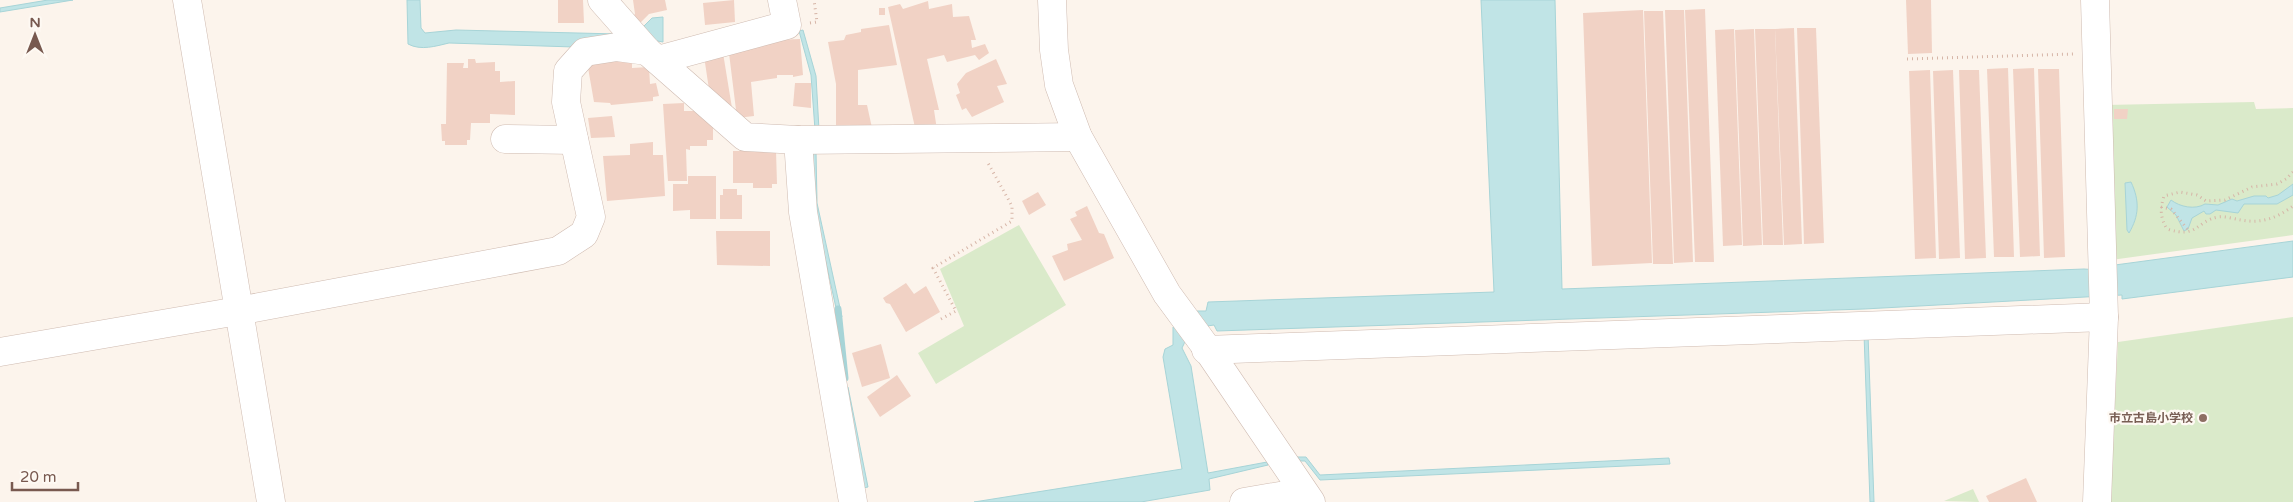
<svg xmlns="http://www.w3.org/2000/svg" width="2293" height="502" viewBox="0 0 2293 502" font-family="'Varela Round','Noto Sans JP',sans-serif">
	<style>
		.green { fill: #daeaca }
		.water { fill: #c0e4e6; stroke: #a7d4d7 }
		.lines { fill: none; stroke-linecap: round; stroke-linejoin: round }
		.stream { stroke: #a7d4d7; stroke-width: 7 }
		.building { fill: #f1d2c5 }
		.minor-casing { stroke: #cfbbb1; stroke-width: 29 }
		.path { stroke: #d6b5a7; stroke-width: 3; stroke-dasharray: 1 4; stroke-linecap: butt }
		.minor { stroke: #fff; stroke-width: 28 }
		.education-dot { fill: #8d6e63; stroke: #fef9f3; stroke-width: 2 }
		.labels { text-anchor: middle; stroke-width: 4.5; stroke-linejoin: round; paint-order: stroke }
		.education-label { font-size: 12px; font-weight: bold; fill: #785e54; stroke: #fef9f3; text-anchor: end }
	</style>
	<rect width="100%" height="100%" fill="#fcf4ec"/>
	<g class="green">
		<polygon points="2254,102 2256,109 2293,108 2293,235 2111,260 2105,105"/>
		<polygon points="1019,225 1066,305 936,384 918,353 964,326 940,269"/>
		<polygon points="2293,317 2293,502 2110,502 2118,342"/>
		<polygon points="1973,489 1979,502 1944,501"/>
	</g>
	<g class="water">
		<polygon points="48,0 73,0 0,12 0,8"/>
		<path d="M407 0H420L421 28 425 33 456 30 618 34 643 27 652 18 663 17V42L647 39 574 47 449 43C436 46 421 51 408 44Z"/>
		<path d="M1481 0H1555L1562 289 2084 269 2114 271 2115 265 2293 241V277L2122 299V295L1864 309 1217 331 1214 325C1201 326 1187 335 1182 348L1191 366 1208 473 1267 462 1268 465 1209 479 1210 490 1141 502H974L1182 469 1163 357 1165 349 1173 345V327L1196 311H1206L1208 302 1494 292Z"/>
		<polygon points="803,30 816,76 819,130 815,130 811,75 799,31"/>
		<polygon points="811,151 816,151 817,203 842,317 838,317 813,203"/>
		<path d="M2131 182C2140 201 2139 216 2129 233L2127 230 2125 183Z"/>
		<path d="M2293 184V195L2277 204H2244L2238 213 2216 210 2210 214H2206L2204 211 2192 218 2188 229 2184 231 2176 215 2167 207 2171 200C2180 207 2195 210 2205 204L2218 205 2232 199 2237 201 2254 196H2266L2268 198 2278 195Z"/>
		<polygon points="1864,334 1868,334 1874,502 1870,502"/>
		<polygon points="848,387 868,487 863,488 843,388"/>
		<polygon points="1297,457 1306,457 1320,475 1669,458 1670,464 1320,480 1305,461 1300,461"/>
	</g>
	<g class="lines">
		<polyline class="stream" points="838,309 845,378"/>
	</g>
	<g class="building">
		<polygon points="558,0 583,0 584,23 558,23"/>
		<polygon points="633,0 665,0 667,10 649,14 638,25 631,18 635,14"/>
		<polygon points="734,0 735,22 705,25 703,3"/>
		<polygon points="1906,0 1931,0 1932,53 1908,54"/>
		<polygon points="928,1 929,9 952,4 953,17 969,16 976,40 971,40 972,48 985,44 989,53 979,60 975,55 947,62 944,55 927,59 939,110 934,110 937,130 916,132 888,7 900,4 903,9"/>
		<rect x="879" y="8" width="6" height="7"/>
		<polygon points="1705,9 1714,262 1695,262 1685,10"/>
		<polygon points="1643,10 1652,263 1612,265 1606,97 1612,265 1592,266 1583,13"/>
		<polygon points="1665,10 1684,10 1693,262 1674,263"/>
		<polygon points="1644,11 1663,11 1673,264 1653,264"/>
		<polygon points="889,25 897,65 858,70 858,105 867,105 872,128 836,128 836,84 828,42 844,40 846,35 861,32 861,29"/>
		<polygon points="1794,28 1802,244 1784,245 1775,29"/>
		<polygon points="1797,28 1816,28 1824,243 1804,244"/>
		<polygon points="1734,29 1742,245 1723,246 1715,30"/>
		<polygon points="1754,29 1762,245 1743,246 1735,30"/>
		<polygon points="1755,29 1775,29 1783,245 1763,245"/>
		<polygon points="800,39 803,75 793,77 793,75 777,75 777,78 751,82 754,116 737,118 728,45 745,41"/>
		<polygon points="723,53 732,108 710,96 704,56"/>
		<polygon points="632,58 632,68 649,67 650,84 656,83 659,96 653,97 653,101 611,105 610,103 594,102 587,62"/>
		<polygon points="468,59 475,59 476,63 495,62 495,71 500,71 500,82 515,81 515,115 490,114 490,123 471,123 470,140 467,140 467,145 445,145 445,141 442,141 441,124 446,124 447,63 464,63 463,68 468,68"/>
		<polygon points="996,59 1007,84 997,86 1004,102 972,117 966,108 962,110 956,95 960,93 957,84 966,73"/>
		<polygon points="2008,68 2014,257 1994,257 1987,69"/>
		<polygon points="2034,68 2040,256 2020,257 2013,69"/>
		<polygon points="2038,69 2059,69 2065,257 2044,258"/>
		<polygon points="1930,70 1936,258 1915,259 1909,71"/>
		<polygon points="1953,70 1960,258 1939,259 1933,71"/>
		<polygon points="1959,70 1979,70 1986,258 1965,259"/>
		<polygon points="795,83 811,83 811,108 793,106"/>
		<polygon points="684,103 684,111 701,111 713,122 713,140 707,140 707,146 690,146 690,150 686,149 687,181 668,181 663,104"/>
		<polygon points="2114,109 2128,109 2127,119 2114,119"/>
		<polygon points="612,116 615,137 591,138 588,118"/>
		<polygon points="653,142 653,155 663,155 665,196 607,201 603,156 630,155 630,144"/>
		<polygon points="733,151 776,151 777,184 772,184 772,188 753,188 753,183 733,183"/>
		<polygon points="688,176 716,176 716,219 690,219 690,210 673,211 673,184 688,184"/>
		<polygon points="723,189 737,189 737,195 742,195 742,219 720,219 720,195 723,195"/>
		<polygon points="1038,192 1046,205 1029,215 1022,201"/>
		<polygon points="1087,206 1099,233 1104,234 1114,258 1064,281 1052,256 1068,250 1067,244 1082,240 1070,219 1077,216 1075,212"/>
		<polygon points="716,231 770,231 770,266 717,265"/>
		<polygon points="906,283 914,294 926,286 940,312 906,332 890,304 886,303 883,298"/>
		<polygon points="881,344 890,378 862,387 852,353"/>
		<polygon points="897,375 911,396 880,417 867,397"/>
		<polygon points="2026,478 2037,502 1989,502 1986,496"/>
	</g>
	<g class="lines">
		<g class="minor-casing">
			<g id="minor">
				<polyline points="187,0 271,502"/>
				<polyline points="602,0 647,51 745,137 798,140 1078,137"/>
				<polyline points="1052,0 1054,50 1059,85 1078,137 1167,294 1203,343 1311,502"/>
				<polyline points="2095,0 2104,317 2097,502"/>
				<polyline points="658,60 787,25 782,0"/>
				<polyline points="505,139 574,140"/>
				<polyline points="798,140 803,212 853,502"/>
				<polyline points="1206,350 2104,317"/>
				<polyline points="0,352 238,311 558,251 584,234 591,217 566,102 568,71 585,52 617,47 647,51"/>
				<polyline points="1244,502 1303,492"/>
			</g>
		</g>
		<g class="path">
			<polyline points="810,23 817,22 814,0"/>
			<polyline points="1907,59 2074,54"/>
			<path d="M2293 172 2286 179 2277 184 2252 187 2225 200 2206 201 2197 195 2180 192 2164 196C2160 209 2160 217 2167 229 2198 239 2196 221 2218 217 2226 216 2234 219 2241 220 2261 224 2277 218 2293 206"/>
			<polyline points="2161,207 2171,209 2189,231"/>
			<polyline points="941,319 956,311 933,268 1012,221 1012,206 988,163"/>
		</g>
		<use href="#minor" class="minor"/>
	</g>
	<circle class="education-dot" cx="2203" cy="418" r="5"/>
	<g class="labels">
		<g class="education-label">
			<text x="2193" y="422">市立古島小学校</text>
		</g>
	</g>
	<g transform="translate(35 35)" stroke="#fef9f3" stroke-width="4" paint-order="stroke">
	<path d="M0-4L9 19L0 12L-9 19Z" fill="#78594f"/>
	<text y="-8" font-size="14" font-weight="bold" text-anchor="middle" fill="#78594f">N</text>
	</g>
	<path d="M12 482v8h66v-8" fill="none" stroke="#78594f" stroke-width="2.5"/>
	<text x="20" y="482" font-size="15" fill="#78594f" stroke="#fef9f3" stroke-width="4" paint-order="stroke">20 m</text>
</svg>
